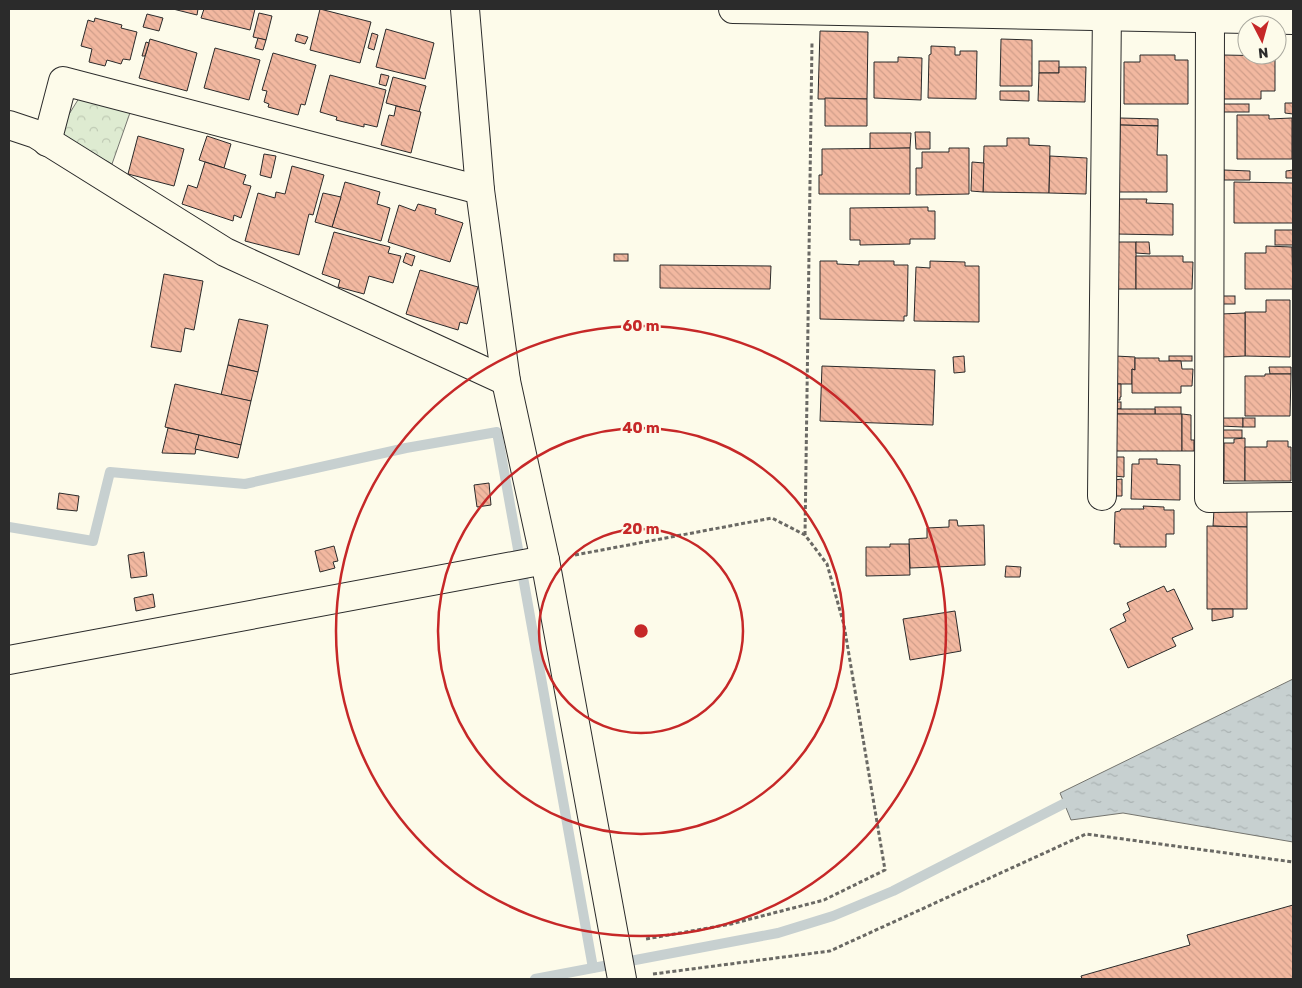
<svg xmlns="http://www.w3.org/2000/svg" width="1302" height="988" viewBox="0 0 1302 988" font-family="Rubik,sans-serif">
	<style>
		.forest { fill: url(#forest-crowns); stroke: #74746e }
		.water { fill: url(#water-ripples); stroke: #74746e }
		.lines { fill: none; stroke-linecap: round; stroke-linejoin: round }
		.stream { stroke: #c7d0d0; stroke-width: 10 }
		.building { fill: url(#building-back-hatch); stroke: #2b2b2b }
		.minor-casing { stroke: #2b2b2b; stroke-width: 30 }
		.path { stroke: #6a6964; stroke-width: 3; stroke-dasharray: 4 2.5; stroke-linecap: butt }
		.minor { stroke: #fdfbea; stroke-width: 28 }
		.ring { fill: none; stroke: #c62828; stroke-width: 2.5 }
		.centre { fill: #c62828; stroke: #fdfbea; stroke-width: 2.5 }
		.ring-label { font-size: 15px; text-anchor: middle; font-weight: bold; fill: #c62828; stroke: #fdfbea; stroke-width: 4; stroke-linejoin: round; paint-order: stroke }
	</style>
	<defs>
		<pattern id="forest-crowns" width="20" height="18" patternUnits="userSpaceOnUse" patternTransform="scale(1.25)"><rect width="20" height="18" fill="#deebd1"/><path d="M2 6a3 3 0 1 1 6 0M12 15a3 3 0 1 1 6 0" fill="none" stroke="#bfcab4"/></pattern>
		<pattern id="water-ripples" width="26" height="14" patternUnits="userSpaceOnUse" patternTransform="scale(1.25)"><rect width="26" height="14" fill="#c7d0d0"/><path d="M2 4q2-2 4 0t4 0M15 11q2-2 4 0t4 0" fill="none" stroke="#abb3b3"/></pattern>
		<pattern id="building-back-hatch" width="6" height="6" patternUnits="userSpaceOnUse" patternTransform="scale(1.25)"><rect width="6" height="6" fill="#f2b8a0"/><path d="M-1 5l2 2M0 0l6 6M5-1l2 2" fill="none" stroke="#d09e8a"/></pattern>
	</defs>
	<rect width="100%" height="100%" fill="#fdfbea"/>
	<polygon class="forest" points="81,95 132,107 112,164 56,135"/>
	<polygon class="water" points="1293,679 1293,842 1123,813 1071,820 1060,793"/>
	<g class="lines">
		<g class="stream">
			<polyline points="9,527 93,541 110,472 245,484 406,448 497,432 593,968"/>
			<polyline points="535,979 778,933 833,916 893,891 1075,798"/>
		</g>
	</g>
	<g class="building">
		<polygon points="173,9 198,9 197,15"/>
		<polygon points="204,9 255,9 250,30 201,18"/>
		<polygon points="320,9 371,22 360,63 310,50"/>
		<polygon points="259,13 272,16 266,40 253,37"/>
		<polygon points="147,14 163,18 159,31 143,27"/>
		<polygon points="95,18 122,25 121,28 137,32 130,60 123,59 121,64 107,60 105,66 89,62 92,49 81,46 88,20 94,22"/>
		<polygon points="386,29 434,43 425,79 376,67"/>
		<polygon points="820,31 868,32 867,99 818,99"/>
		<polygon points="372,33 378,35 374,50 368,48"/>
		<polygon points="297,34 308,37 305,44 295,41"/>
		<polygon points="258,38 266,40 263,50 255,48"/>
		<polygon points="150,39 197,53 187,91 139,78"/>
		<polygon points="1001,39 1032,40 1032,86 1000,86"/>
		<polygon points="146,42 149,43 145,56 142,56"/>
		<polygon points="931,46 955,47 955,55 960,55 960,51 977,51 976,99 928,98 929,55 931,54"/>
		<polygon points="215,48 260,60 249,100 204,88"/>
		<polygon points="273,53 316,65 305,105 301,104 298,115 268,107 269,104 264,102 267,91 262,90"/>
		<polygon points="1140,55 1175,55 1175,60 1188,60 1188,104 1124,104 1124,62 1140,62"/>
		<polygon points="1223,55 1275,56 1275,91 1261,91 1261,99 1223,99"/>
		<polygon points="898,57 922,58 921,100 874,98 874,62 898,62"/>
		<rect x="1039" y="61" width="20" height="12"/>
		<polygon points="1059,67 1086,67 1085,102 1038,101 1039,73 1059,73"/>
		<polygon points="381,74 389,76 386,86 379,84"/>
		<polygon points="330,75 386,90 377,127 364,124 364,127 336,120 337,117 320,112"/>
		<polygon points="393,77 426,86 419,112 386,103"/>
		<polygon points="1000,91 1029,91 1029,101 1000,100"/>
		<polygon points="825,98 867,99 867,126 825,126"/>
		<polygon points="1285,103 1293,103 1293,114 1285,113"/>
		<rect x="1223" y="104" width="26" height="8"/>
		<polygon points="396,106 421,112 411,153 381,145 389,115 394,116"/>
		<polygon points="1237,115 1269,115 1269,119 1292,118 1292,159 1237,159"/>
		<polygon points="1120,118 1158,119 1158,126 1120,125"/>
		<polygon points="1120,125 1158,126 1157,155 1167,155 1167,192 1119,192"/>
		<polygon points="915,132 930,132 930,149 916,149"/>
		<polygon points="870,133 911,133 910,148 870,149"/>
		<polygon points="138,136 184,149 174,186 128,174"/>
		<polygon points="207,136 231,144 224,168 199,160"/>
		<polygon points="1007,138 1029,138 1029,145 1050,146 1049,193 983,192 984,146 1007,146"/>
		<polygon points="910,148 910,194 819,194 819,175 822,175 822,149"/>
		<polygon points="949,148 969,148 969,194 916,195 916,168 922,168 922,152 949,152"/>
		<polygon points="264,154 276,156 271,178 260,175"/>
		<polygon points="1050,156 1087,158 1086,194 1049,193"/>
		<polygon points="205,162 246,175 243,184 251,186 241,218 234,215 233,221 182,204 188,185 197,188"/>
		<polygon points="972,162 984,163 983,192 971,191"/>
		<polygon points="292,166 324,175 313,215 309,214 299,255 245,241 258,193 275,198 276,192 285,194"/>
		<polygon points="1224,170 1250,171 1250,180 1224,180"/>
		<polygon points="1293,170 1293,178 1286,178 1286,171"/>
		<polygon points="345,182 380,192 377,204 390,208 381,241 332,227"/>
		<polygon points="1234,182 1293,183 1293,223 1234,223"/>
		<polygon points="323,193 341,197 332,227 315,222"/>
		<polygon points="1116,199 1147,199 1146,203 1173,204 1173,235 1116,234"/>
		<polygon points="418,204 436,209 435,214 463,223 450,262 388,242 399,205 415,211"/>
		<polygon points="928,207 928,211 935,211 935,239 910,239 910,244 860,245 860,240 850,240 850,208"/>
		<rect x="1275" y="230" width="18" height="15"/>
		<polygon points="334,232 390,247 388,253 401,256 393,283 369,276 364,294 338,287 340,280 322,274"/>
		<rect x="1114" y="242" width="22" height="47"/>
		<polygon points="1136,242 1149,242 1150,254 1136,253"/>
		<polygon points="1266,246 1292,247 1293,289 1245,289 1245,253 1266,253"/>
		<polygon points="406,253 415,256 412,266 403,262"/>
		<rect x="614" y="254" width="14" height="7"/>
		<polygon points="1136,256 1183,256 1183,262 1193,262 1192,289 1136,289"/>
		<polygon points="820,261 837,261 837,264 859,265 859,261 894,261 894,265 908,265 907,316 904,316 904,321 820,319"/>
		<polygon points="930,261 965,262 965,266 979,266 979,322 914,321 916,267 930,268"/>
		<polygon points="660,265 771,266 770,289 660,288"/>
		<polygon points="420,270 478,287 467,324 460,322 458,330 406,314"/>
		<polygon points="164,274 203,281 194,330 185,328 181,352 151,347"/>
		<rect x="1221" y="296" width="14" height="8"/>
		<polygon points="1266,300 1290,300 1290,357 1245,356 1245,312 1266,312"/>
		<polygon points="1245,313 1245,356 1221,357 1221,314"/>
		<polygon points="239,319 268,325 258,372 228,365"/>
		<polygon points="964,356 965,372 954,373 953,357"/>
		<polygon points="1115,356 1135,357 1135,370 1132,369 1132,384 1114,384"/>
		<rect x="1169" y="356" width="23" height="5"/>
		<polygon points="1135,358 1159,358 1159,361 1181,361 1182,369 1193,369 1192,386 1181,386 1181,393 1132,393 1132,369 1135,370"/>
		<polygon points="228,365 258,372 251,401 221,395"/>
		<polygon points="822,366 935,370 933,425 820,421"/>
		<polygon points="1269,367 1291,367 1291,374 1270,374"/>
		<polygon points="1265,374 1291,374 1290,416 1245,416 1245,376 1265,376"/>
		<polygon points="175,384 251,401 241,445 165,427"/>
		<polygon points="1114,384 1121,384 1121,397 1120,397 1120,400 1115,400"/>
		<rect x="1113" y="402" width="8" height="7"/>
		<rect x="1155" y="407" width="26" height="8"/>
		<polygon points="1116,409 1155,409 1155,415 1116,414"/>
		<polygon points="1116,414 1182,414 1182,451 1115,451"/>
		<polygon points="1182,414 1191,415 1191,440 1194,440 1194,451 1182,451"/>
		<polygon points="1220,418 1243,418 1243,427 1220,426"/>
		<rect x="1243" y="418" width="12" height="9"/>
		<polygon points="168,428 199,435 195,454 162,453"/>
		<rect x="1220" y="430" width="22" height="8"/>
		<polygon points="199,435 241,445 238,458 195,449"/>
		<polygon points="1245,438 1245,481 1224,481 1224,443 1234,443 1234,439"/>
		<polygon points="1267,441 1288,441 1288,447 1291,447 1291,481 1245,481 1245,447 1267,447"/>
		<polygon points="1115,457 1124,457 1124,477 1114,476"/>
		<polygon points="1139,459 1157,459 1157,464 1180,465 1180,500 1131,499 1132,464 1139,464"/>
		<polygon points="1122,479 1122,496 1115,496 1114,480"/>
		<polygon points="489,483 491,505 477,507 474,485"/>
		<polygon points="59,493 79,496 77,511 57,509"/>
		<polygon points="1143,506 1164,507 1164,510 1174,510 1174,534 1166,534 1166,547 1120,547 1120,544 1114,544 1115,512 1120,511 1121,509 1144,509"/>
		<polygon points="1214,510 1247,510 1247,527 1213,526"/>
		<polygon points="949,520 957,520 958,526 984,525 985,565 910,568 909,539 927,538 927,528 949,527"/>
		<polygon points="1207,526 1247,527 1247,609 1207,609"/>
		<polygon points="890,544 909,544 910,575 866,576 866,547 890,547"/>
		<polygon points="334,546 338,561 333,562 335,568 320,572 315,551"/>
		<polygon points="144,552 147,576 131,578 128,555"/>
		<polygon points="1006,566 1021,567 1020,577 1005,577"/>
		<polygon points="1164,586 1167,592 1174,589 1193,629 1172,638 1176,646 1128,668 1110,629 1126,621 1123,614 1130,610 1127,603"/>
		<polygon points="153,594 155,607 136,611 134,598"/>
		<polygon points="1212,609 1233,609 1233,617 1212,621"/>
		<polygon points="955,611 961,651 910,660 903,619"/>
		<polygon points="1293,905 1293,979 1082,979 1081,976 1190,945 1187,935"/>
	</g>
	<g class="lines">
		<g class="minor-casing">
			<g id="minor">
				<polyline points="465,9 480,190 506,381 545,560 622,979"/>
				<polyline points="733,9 1293,20"/>
				<polyline points="1210,18 1209,498 1293,497"/>
				<polyline points="9,125 36,134 225,252 506,381"/>
				<polyline points="47,142 63,81 480,190"/>
				<polyline points="1102,496 1107,9"/>
				<polyline points="9,660 545,560"/>
			</g>
		</g>
		<g class="path">
			<polyline points="805,535 812,42"/>
			<polyline points="575,555 772,518 805,535 827,564 844,625 885,870 824,900 731,924 646,939"/>
			<polyline points="653,974 830,951 1086,834 1293,862"/>
		</g>
		<use href="#minor" class="minor"/>
	</g>
	<g class="ring">
		<circle cx="641" cy="631" r="102"/>
		<circle cx="641" cy="631" r="203"/>
		<circle cx="641" cy="631" r="305"/>
	</g>
	<circle cx="641" cy="631" r="8" class="centre"/>
	<g class="ring-label">
		<text x="641" y="331">60 m</text>
		<text x="641" y="433">40 m</text>
		<text x="641" y="534">20 m</text>
	</g>
	<rect width="1302" height="988" fill="none" stroke="#2b2b2b" stroke-width="20"/>
	<g transform="translate(1262 40) rotate(174)"><circle r="24" fill="#fdfbea" stroke="#a9a89e"/>
	<path d="M0-4L9 19L0 12L-9 19Z" fill="#c62828"/>
	<text y="-8" font-size="14" font-weight="bold" text-anchor="middle" fill="#2b2b2b">N</text>
	</g>
</svg>
